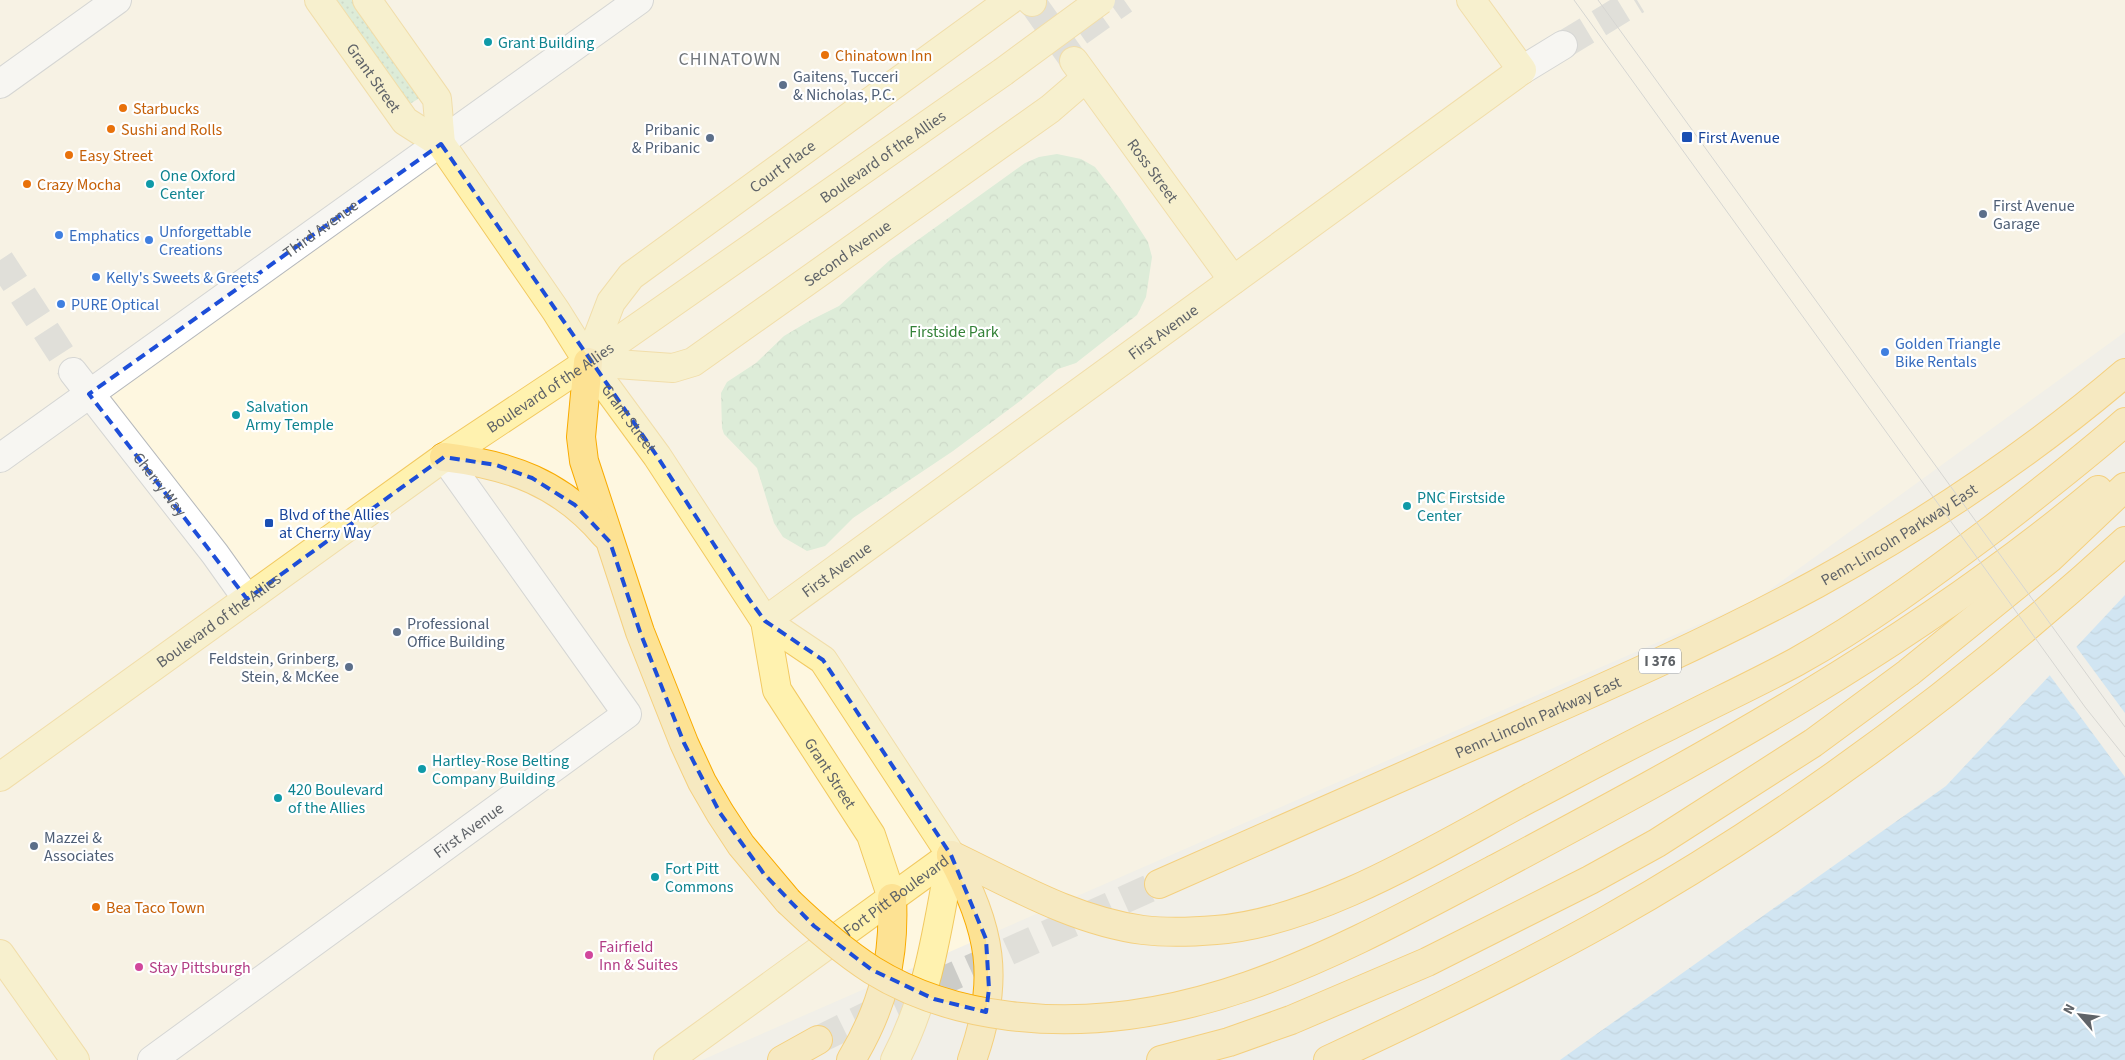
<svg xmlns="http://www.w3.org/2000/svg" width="2125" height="1060" viewBox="0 0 2125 1060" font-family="'Source Sans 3',sans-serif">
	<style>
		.commercial { fill: #fef7e0 }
		.park { fill: url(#park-crowns) }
		.garden { fill: url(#garden-dots) }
		.water { fill: url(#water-waves) }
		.pier { fill: #f1efe8 }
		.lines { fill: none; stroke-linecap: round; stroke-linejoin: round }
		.minor-tunnel { stroke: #ccccc8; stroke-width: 28; stroke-dasharray: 28 14; stroke-linecap: butt }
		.major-tunnel { stroke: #ccccc8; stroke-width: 28; stroke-dasharray: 28 14; stroke-linecap: butt }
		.highway-tunnel { stroke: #ccccc8; stroke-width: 28; stroke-dasharray: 28 14; stroke-linecap: butt }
		.minor-casing { stroke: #b5b8bc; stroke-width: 30 }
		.major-casing { stroke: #f2c960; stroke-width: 30 }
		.highway-casing { stroke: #f9ab00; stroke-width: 30 }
		.minor { stroke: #fff; stroke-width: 28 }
		.major { stroke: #fff2af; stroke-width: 28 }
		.highway { stroke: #fde293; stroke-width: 28 }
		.tram { stroke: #b6b7b8; stroke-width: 1 }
		.major-bridge-casing { stroke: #f2c960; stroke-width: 30; stroke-linecap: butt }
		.highway-bridge-casing { stroke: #f9ab00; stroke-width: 30; stroke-linecap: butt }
		.major-bridge { stroke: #fff2af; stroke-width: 28 }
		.highway-bridge { stroke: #fde293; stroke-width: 28 }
		.marked { fill: none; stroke: #1d4ed8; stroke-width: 4; stroke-dasharray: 10 6; stroke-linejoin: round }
		.culture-dot { fill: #0f9aa8; stroke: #fff; stroke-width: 2 }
		.food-dot { fill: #e8710a; stroke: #fff; stroke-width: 2 }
		.service-dot { fill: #5c6f8a; stroke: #fff; stroke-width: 2 }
		.transit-dot { fill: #1a4fb4; stroke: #fff; stroke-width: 2 }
		.shop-dot { fill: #3f7fe0; stroke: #fff; stroke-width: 2 }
		.hotel-dot { fill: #d1479c; stroke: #fff; stroke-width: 2 }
		.labels { text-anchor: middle; stroke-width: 4.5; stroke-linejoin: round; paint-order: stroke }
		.shield { fill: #fff; stroke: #8f9295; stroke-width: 1 }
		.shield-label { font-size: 15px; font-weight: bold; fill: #5f6368 }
		.culture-label { font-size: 16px; fill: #0d838f; stroke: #fff; text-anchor: start }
		.food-label { font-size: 16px; fill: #c56008; stroke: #fff; text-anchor: start }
		.service-label { font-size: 16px; fill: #4e5e75; stroke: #fff; text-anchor: start }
		.street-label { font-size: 16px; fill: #5f6368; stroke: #fff }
		.transit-label { font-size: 16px; fill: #164399; stroke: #fff; text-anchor: start }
		.shop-label { font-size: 16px; fill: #366cbe; stroke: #fff; text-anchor: start }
		.park-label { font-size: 16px; fill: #348238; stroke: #fff }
		.hotel-label { font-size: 16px; fill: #b23c85; stroke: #fff; text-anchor: start }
		.neighbourhood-label { font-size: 18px; letter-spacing: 1px; fill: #70757a; stroke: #fff }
	</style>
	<defs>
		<pattern id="park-crowns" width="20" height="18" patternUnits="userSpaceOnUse" patternTransform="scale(1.25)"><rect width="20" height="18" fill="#c5e8c5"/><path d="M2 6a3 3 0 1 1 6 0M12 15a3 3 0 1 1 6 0" fill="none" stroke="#a3c0a4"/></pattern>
		<pattern id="garden-dots" width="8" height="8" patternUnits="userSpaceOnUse" patternTransform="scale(1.25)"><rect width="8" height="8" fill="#c5e8c5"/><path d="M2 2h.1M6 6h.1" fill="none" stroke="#a3c0a4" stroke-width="1.8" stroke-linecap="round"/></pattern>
		<pattern id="water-waves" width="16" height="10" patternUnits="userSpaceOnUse" patternTransform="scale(1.25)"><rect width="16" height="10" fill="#aadaff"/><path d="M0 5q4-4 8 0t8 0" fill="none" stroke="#8eb4d2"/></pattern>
	</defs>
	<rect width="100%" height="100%" fill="#f1efe8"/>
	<polygon class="commercial" points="0,0 2125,0 2125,332 1757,599 702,1060 0,1060"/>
	<polygon class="park" points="1057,154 1081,159 1095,167 1120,199 1148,242 1152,257 1146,297 1137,315 1076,363 1058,369 1020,401 953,451 853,518 825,546 807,551 783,537 774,523 757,468 724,434 722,428 721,393 727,382 756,363 784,336 811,320 839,306 890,260 1025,163 1039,157"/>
	<polygon class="garden" points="337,0 352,0 421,97 410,104"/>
	<polygon class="water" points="2125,595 2125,1060 1560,1060 1946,786"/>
	<polygon class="pier" points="2075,645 2125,713 2125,777 2048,673"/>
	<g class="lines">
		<g class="minor-tunnel">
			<polyline points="1563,45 1637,0"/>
			<polyline points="0,260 73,372"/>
		</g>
		<g class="major-tunnel">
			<polyline points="1032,2 1074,61"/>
			<polyline points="1079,32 1124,0"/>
		</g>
		<polyline class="highway-tunnel" points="818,1040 889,1005 1159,884"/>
		<g class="minor-casing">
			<g id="minor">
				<polyline points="1522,70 1563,45"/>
				<polyline points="0,84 117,0"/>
				<path id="s1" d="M73 372 215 554 247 599"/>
				<path id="s2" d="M0 458 639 0"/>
				<path id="s3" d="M152 1060 627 714 444 457"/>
			</g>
		</g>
		<g class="major-casing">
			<g id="major">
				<path id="s4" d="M319 0 405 121 441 144 556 311 588 362 657 456 765 621 823 660 951 855"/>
				<polyline points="367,0 437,99 441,144"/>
				<polyline points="1030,0 1032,2"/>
				<path id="s5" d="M1074 61 1233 280"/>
				<path id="s6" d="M588 362 673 368 693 362 1050 109 1086 78"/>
				<path id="s7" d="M588 362 611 302 631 276 1010 0"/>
				<path id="s8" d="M765 621 1522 70 1471 0"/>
				<path id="s9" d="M765 621 777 690 871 835 892 898"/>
				<path id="s10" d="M0 777 439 461 588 362 1003 72"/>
				<polyline points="0,954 75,1060"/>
				<path id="s11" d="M668 1060 951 855"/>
				<path d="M895 1060C929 996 938 925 951 855"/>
			</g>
		</g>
		<g class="highway-casing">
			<g id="highway">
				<polyline points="588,362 581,437 584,461 640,632 684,743 702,782 720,813 741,845 788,901"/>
				<path d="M444 457C510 465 561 483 605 535"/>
				<path d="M951 855C1012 884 1074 921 1143 930 1167 933 1192 932 1216 930 1319 922 1438 847 1528 799 1576 774 1623 748 1671 725 1712 704 1755 684 1796 662 1866 623 1931 575 1995 527 2039 493 2083 459 2125 422"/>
				<path d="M951 855C991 929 1001 979 972 1060"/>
				<path d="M1495 869C1705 757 1914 644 2098 490"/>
				<path id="s12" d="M1159 884C1270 835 1381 786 1492 737 1601 689 1711 641 1816 584 1925 524 2030 454 2125 373"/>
				<polyline points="782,1060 818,1040"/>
				<path d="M851 1060C883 1007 895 959 892 898"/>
				<polyline points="1161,1060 1229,1042 1291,1020 1427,962 1590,880 1657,843 1813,743 1908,673 2050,558 2125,487"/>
				<path d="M1328 1060C1423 1016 1516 971 1607 920 1793 815 1967 685 2125 541"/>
			</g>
		</g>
		<use href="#minor" class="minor"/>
		<use href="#major" class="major"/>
		<use href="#highway" class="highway"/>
		<g class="tram">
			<polyline points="1574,0 2085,707 2125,757"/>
			<polyline points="1598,0 2125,727"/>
		</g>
		<g class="major-bridge-casing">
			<polyline id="major-bridge" points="1003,72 1101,0"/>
		</g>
		<g class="highway-bridge-casing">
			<path id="highway-bridge" d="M788 901C814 926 841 950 872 970 914 996 961 1010 1010 1016 1189 1038 1343 949 1495 869"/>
		</g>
		<use href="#major-bridge" class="major-bridge"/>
		<use href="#highway-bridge" class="highway-bridge"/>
	</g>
	<path d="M0 0H2125V1060H0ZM441 144 657 456 749 599 765 621 823 660 951 855 986 939 989 989 986 1012 934 999 872 970 814 926 764 874 720 813 684 743 640 632 610 542 575 505 532 478 496 465 444 457 247 599 89 394Z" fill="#f1efe8" fill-opacity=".55" fill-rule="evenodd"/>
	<path class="marked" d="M441 144 657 456 749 599 765 621 823 660 951 855 986 939 989 989 986 1012 934 999 872 970 814 926 764 874 720 813 684 743 640 632 610 542 575 505 532 478 496 465 444 457 247 599 89 394Z"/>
	<g class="culture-dot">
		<circle cx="488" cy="42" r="5"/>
		<circle cx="150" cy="184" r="5"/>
		<circle cx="236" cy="415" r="5"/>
		<circle cx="1407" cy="506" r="5"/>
		<circle cx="422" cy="769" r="5"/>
		<circle cx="278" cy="798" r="5"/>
		<circle cx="655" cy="877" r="5"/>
	</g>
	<g class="food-dot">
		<circle cx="825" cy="55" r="5"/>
		<circle cx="123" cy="108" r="5"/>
		<circle cx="111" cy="129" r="5"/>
		<circle cx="69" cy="155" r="5"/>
		<circle cx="27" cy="184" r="5"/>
		<circle cx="96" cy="907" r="5"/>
	</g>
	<g class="service-dot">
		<circle cx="783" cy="85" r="5"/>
		<circle cx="710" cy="138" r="5"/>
		<circle cx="1983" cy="214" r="5"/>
		<circle cx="397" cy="632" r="5"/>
		<circle cx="349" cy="667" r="5"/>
		<circle cx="34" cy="846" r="5"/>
	</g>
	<g class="transit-dot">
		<rect x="1681" y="131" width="12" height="12" rx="2.5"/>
		<rect x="264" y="518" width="10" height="10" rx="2.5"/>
	</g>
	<g class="shop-dot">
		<circle cx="59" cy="235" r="5"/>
		<circle cx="149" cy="240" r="5"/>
		<circle cx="96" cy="277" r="5"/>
		<circle cx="61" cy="304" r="5"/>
		<circle cx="1885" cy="352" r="5"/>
	</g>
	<g class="hotel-dot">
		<circle cx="589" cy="955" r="5"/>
		<circle cx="139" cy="967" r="5"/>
	</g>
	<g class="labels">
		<rect class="shield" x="1639" y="648.5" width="42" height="25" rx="4"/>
		<g class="shield-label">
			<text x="1660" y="666">I 376</text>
		</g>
		<g class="culture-label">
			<text x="498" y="48">Grant Building</text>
			<text x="160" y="181">One Oxford<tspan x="160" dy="18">Center</tspan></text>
			<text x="246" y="412">Salvation<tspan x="246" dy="18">Army Temple</tspan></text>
			<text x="1417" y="503">PNC Firstside<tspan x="1417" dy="18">Center</tspan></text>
			<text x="432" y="766">Hartley-Rose Belting<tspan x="432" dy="18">Company Building</tspan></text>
			<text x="288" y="795">420 Boulevard<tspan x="288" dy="18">of the Allies</tspan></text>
			<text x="665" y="874">Fort Pitt<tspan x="665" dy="18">Commons</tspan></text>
		</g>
		<g class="food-label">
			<text x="835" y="61">Chinatown Inn</text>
			<text x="133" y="114">Starbucks</text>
			<text x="121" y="135">Sushi and Rolls</text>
			<text x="79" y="161">Easy Street</text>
			<text x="37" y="190">Crazy Mocha</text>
			<text x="106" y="913">Bea Taco Town</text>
		</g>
		<g class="service-label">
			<text x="793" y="82">Gaitens, Tucceri<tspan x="793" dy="18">&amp; Nicholas, P.C.</tspan></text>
			<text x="700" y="135" text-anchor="end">Pribanic<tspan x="700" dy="18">&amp; Pribanic</tspan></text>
			<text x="1993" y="211">First Avenue<tspan x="1993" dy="18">Garage</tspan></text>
			<text x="407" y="629">Professional<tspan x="407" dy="18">Office Building</tspan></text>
			<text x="339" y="664" text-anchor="end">Feldstein, Grinberg,<tspan x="339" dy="18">Stein, &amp; McKee</tspan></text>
			<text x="44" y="843">Mazzei &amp;<tspan x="44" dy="18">Associates</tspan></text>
		</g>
		<g class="street-label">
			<text dy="6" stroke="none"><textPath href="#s4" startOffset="95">Grant Street</textPath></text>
			<text dy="6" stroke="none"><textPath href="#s10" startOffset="1079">Boulevard of the Allies</textPath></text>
			<text dy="6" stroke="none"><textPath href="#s7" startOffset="284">Court Place</textPath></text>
			<text dy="6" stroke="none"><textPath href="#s5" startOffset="135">Ross Street</textPath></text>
			<text dy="6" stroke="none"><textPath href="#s2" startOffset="394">Third Avenue</textPath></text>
			<text dy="6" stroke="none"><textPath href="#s6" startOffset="295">Second Avenue</textPath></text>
			<text dy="6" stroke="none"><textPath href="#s8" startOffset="492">First Avenue</textPath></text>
			<text dy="6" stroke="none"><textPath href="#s10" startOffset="674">Boulevard of the Allies</textPath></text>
			<text dy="6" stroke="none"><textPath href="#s4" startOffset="524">Grant Street</textPath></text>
			<text dy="6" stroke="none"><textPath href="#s1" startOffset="142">Cherry Way</textPath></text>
			<text dy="6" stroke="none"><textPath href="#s12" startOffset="819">Penn-Lincoln Parkway East</textPath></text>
			<text dy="6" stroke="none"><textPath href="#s8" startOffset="88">First Avenue</textPath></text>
			<text dy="6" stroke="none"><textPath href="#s10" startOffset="269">Boulevard of the Allies</textPath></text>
			<text dy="6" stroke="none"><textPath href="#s12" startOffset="414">Penn-Lincoln Parkway East</textPath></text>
			<text dy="6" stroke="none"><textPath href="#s9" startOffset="169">Grant Street</textPath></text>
			<text dy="6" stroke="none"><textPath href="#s3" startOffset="391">First Avenue</textPath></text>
			<text dy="6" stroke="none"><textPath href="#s11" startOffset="281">Fort Pitt Boulevard</textPath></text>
		</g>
		<g class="transit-label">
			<text x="1698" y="143">First Avenue</text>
			<text x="279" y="520">Blvd of the Allies<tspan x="279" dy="18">at Cherry Way</tspan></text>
		</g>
		<g class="shop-label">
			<text x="159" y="237">Unforgettable<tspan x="159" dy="18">Creations</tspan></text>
			<text x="69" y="241">Emphatics</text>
			<text x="106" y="283">Kelly's Sweets &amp; Greets</text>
			<text x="71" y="310">PURE Optical</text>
			<text x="1895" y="349">Golden Triangle<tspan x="1895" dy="18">Bike Rentals</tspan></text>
		</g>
		<g class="park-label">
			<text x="954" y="337">Firstside Park</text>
		</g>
		<g class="hotel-label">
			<text x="599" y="952">Fairfield<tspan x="599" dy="18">Inn &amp; Suites</tspan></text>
			<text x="149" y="973">Stay Pittsburgh</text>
		</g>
		<g class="neighbourhood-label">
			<text x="730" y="65">CHINATOWN</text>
		</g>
	</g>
	<g transform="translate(2080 1015) rotate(298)" stroke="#ffffff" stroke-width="4" paint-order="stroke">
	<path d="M0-4L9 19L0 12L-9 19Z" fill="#5f6368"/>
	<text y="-8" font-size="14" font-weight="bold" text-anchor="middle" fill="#5f6368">N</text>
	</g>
</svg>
